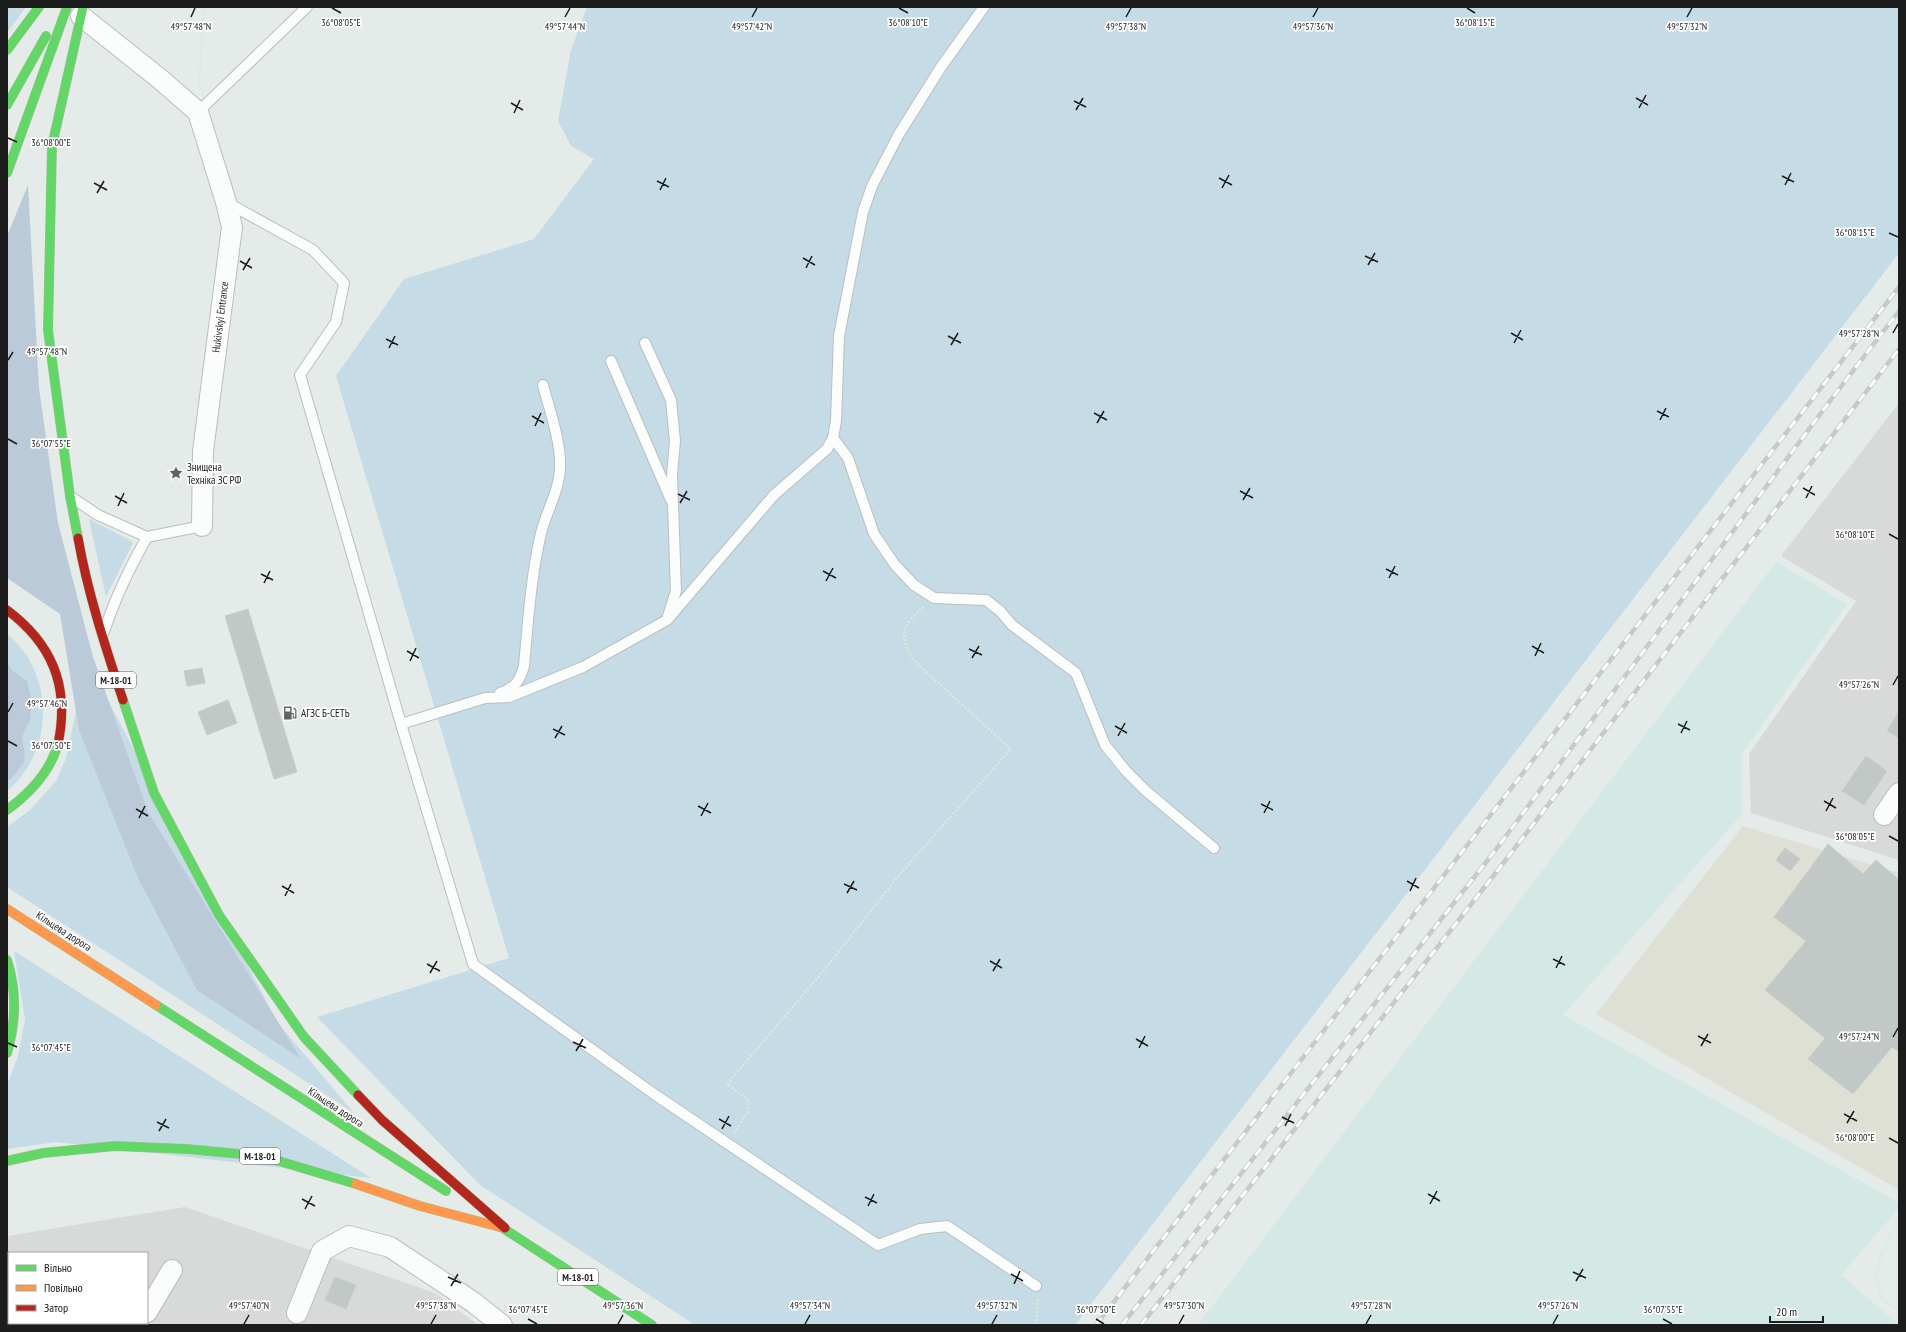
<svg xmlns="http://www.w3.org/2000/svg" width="1906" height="1332" viewBox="0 0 1906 1332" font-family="'PT Sans Narrow',sans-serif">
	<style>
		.residential { fill: #d7dad8; fill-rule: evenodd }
		.industrial { fill: #dee0d6 }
		.farmland { fill: #d4e8e5 }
		.grass { fill: #c5dce7 }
		.forest { fill: #bbcad8 }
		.building { fill: #c2c8c5; stroke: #c7cec9 }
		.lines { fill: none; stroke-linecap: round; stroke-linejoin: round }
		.lane-casing { stroke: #bbbebd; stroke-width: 12 }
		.street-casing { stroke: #bbbebd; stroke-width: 22 }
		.fast-casing { stroke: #acbe9e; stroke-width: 10 }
		.slow-casing { stroke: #acbe9e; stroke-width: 10 }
		.jam-casing { stroke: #acbe9e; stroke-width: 10 }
		.path { stroke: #d9e9da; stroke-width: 2.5; stroke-dasharray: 2 2; stroke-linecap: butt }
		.lane { stroke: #fbfcfc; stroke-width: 10 }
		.street { stroke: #fbfcfc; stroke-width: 20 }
		.fast { stroke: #63d668; stroke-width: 9 }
		.slow { stroke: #ff974d; stroke-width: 9 }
		.jam { stroke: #b3261e; stroke-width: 9 }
		.rail-casing { stroke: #c8c9c9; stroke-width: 4.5 }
		.rail { stroke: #fff; stroke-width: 3; stroke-dasharray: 9; stroke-linecap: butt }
		.ticks { fill: none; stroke: #1c1c1c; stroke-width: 1.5 }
		.labels { text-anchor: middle; stroke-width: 3.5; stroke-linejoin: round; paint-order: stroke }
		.shield { fill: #fff; stroke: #606060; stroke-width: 1 }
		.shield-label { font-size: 10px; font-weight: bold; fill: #1c1c1c }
		.street-label { font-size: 11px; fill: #1c1c1c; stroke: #fff }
		.poi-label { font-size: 11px; fill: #1c1c1c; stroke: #fff; text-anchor: start }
		.ticks-label { font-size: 10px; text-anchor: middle; fill: #1c1c1c; stroke: #fff; stroke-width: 3.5; stroke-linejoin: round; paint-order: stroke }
	</style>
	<rect width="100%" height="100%" fill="#e5ebe8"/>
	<g class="residential">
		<polygon points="1899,403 1899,860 1751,813 1749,754 1856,601 1781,556"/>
		<path d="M185 1207 435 1293 478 1325H7V1236ZM9 1253H147V1323H9Z"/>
	</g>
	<polygon class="industrial" points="1743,826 1899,873 1899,1190 1596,1014"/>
	<polygon class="farmland" points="1776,562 1847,604 1741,755 1742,814 1563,1015 1899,1203 1899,1208 1841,1275 1899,1325 1198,1325"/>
	<g class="grass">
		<polygon points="7,7 26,7 7,33"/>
		<polygon points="587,7 1899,7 1899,253 1075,1325 695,1325 480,1185 317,1017 509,958 336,376 404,279 534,239 594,159 571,146 558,121 571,50"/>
		<polygon points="89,519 130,540 133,543 106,597"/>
		<path d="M7 634C55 673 55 751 7 791Z"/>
		<polygon points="92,670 278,1023 354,1113 7,887 7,827 30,810 56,781 66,759 76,711"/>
		<polygon points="14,951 371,1178 56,1142 7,1149 7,1085 18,1056 25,1019"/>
	</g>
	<g class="forest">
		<polygon points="28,185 39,388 58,523 93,657 148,812 301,1059 197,990 138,878 79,730 60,614 7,578 7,236"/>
		<polygon points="7,662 13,671 27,681 32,703 30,720 22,736 25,757 23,764 11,779 7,780"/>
	</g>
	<g class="building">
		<polygon points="248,609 297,772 274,779 225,616"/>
		<polygon points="202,668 205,683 187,686 184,671"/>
		<polygon points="228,700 237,723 207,735 198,712"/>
		<polygon points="1899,711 1899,738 1887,731"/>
		<polygon points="1866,756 1887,771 1864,805 1842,791"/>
		<polygon points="1828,844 1863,874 1876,860 1899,880 1899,1052 1892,1047 1853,1094 1808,1059 1825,1038 1765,990 1806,941 1774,917"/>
		<polygon points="1785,848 1800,859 1790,871 1776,860"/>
		<polygon points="335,1277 356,1285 346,1309 325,1300"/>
		<polygon points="76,1323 106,1323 105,1325 75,1325"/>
	</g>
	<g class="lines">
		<g class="lane-casing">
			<g id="lane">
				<polyline points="198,112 307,7"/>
				<polyline points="226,202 313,250 344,283 336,322 300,375 401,724 473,964 654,1094 878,1245 920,1229 947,1226 1036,1286"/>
				<polyline points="645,343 671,400 675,441 672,475 676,591 668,616"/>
				<polyline points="611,361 671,500"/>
				<polyline points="833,438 848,458 874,534 895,565 914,585 934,598 986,600 1000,611 1012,625 1076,673 1105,745 1126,771 1146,791 1214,848"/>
				<polyline points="71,497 98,515 147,537 202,526"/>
				<path d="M104 632C115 598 130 567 147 537"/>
				<path d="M500 693C515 688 520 681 524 666 528 622 531 576 541 533 547 510 560 489 560 466 561 442 549 408 543 385"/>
				<polyline points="401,724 485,698 509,697 583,667 667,620 774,495 827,449 833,438 836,421 839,336 863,212 872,186 899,134 941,67 984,7"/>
			</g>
		</g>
		<g class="street-casing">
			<g id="street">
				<polyline points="81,16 160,79 198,112 226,202 232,227 203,451 202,526"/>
				<polyline points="1884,815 1899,793"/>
				<polyline points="147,1312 172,1270"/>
				<polyline points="297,1313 322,1251 349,1236 390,1247 473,1302 502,1325"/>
			</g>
		</g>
		<g class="fast-casing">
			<g id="fast">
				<polyline points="7,50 39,7"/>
				<polyline points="7,105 46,36"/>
				<polyline points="7,173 67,7"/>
				<polyline points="78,538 70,496 48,330 52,146 83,7"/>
				<polyline points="123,700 154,793 219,915 304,1037 358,1095"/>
				<path d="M7 810C30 793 53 769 59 739"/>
				<path d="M7 960C17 991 16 1022 7 1053"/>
				<polyline points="156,1005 446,1191"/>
				<polyline points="7,1161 43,1153 115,1146 187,1149 262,1156 356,1184"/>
				<polyline points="492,1221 652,1325"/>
			</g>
		</g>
		<g class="slow-casing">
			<g id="slow">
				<polyline points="7,909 156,1005"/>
				<polyline points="356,1184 420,1206 500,1227"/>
			</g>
		</g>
		<g class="jam-casing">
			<g id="jam">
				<path d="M78 538C88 594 105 646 123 700"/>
				<path d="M7 610C51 643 69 684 59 739"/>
				<polyline points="358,1095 382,1120 505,1228"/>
			</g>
		</g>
		<g class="path">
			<polyline points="199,88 204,7"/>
			<path d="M734 1133 749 1110 748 1100 727 1084 825 969 900 874 1011 749 913 660C899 633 901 628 923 607"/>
			<polyline points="1899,1218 1881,1256 1876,1276 1881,1296 1899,1311"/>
			<polyline points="1214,1293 1262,1325"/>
			<polyline points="1036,1325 1038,1299"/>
		</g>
		<use href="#lane" class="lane"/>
		<use href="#street" class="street"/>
		<use href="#fast" class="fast"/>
		<use href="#slow" class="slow"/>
		<use href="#jam" class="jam"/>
		<g class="rail-casing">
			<g id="rail">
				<polyline points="1096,1325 1899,287"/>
				<polyline points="1122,1325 1494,852 1833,397 1899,311"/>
				<polyline points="1141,1325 1498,870 1899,349"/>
			</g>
		</g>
		<use href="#rail" class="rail"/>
	</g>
	<path class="ticks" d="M332 8 341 13M899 8 908 13M1467 8 1475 13M191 17 195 8M565 17 570 8M752 17 757 8M1126 17 1131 8M1313 17 1318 8M1687 17 1692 8M1636 98 1648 105M1074 101 1086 107M511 103 523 110M1639 108 1646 95M1076 110 1083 98M514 113 520 100M8 138 17 142M1782 176 1794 182M1219 178 1232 185M657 181 669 187M94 183 107 190M1785 185 1791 173M1222 188 1229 175M660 190 666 178M97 193 104 181M1889 233 1898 237M1365 256 1378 262M803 258 815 265M240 261 252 268M1368 265 1375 253M806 268 812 256M243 270 250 258M1511 333 1523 340M1893 333 1898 324M948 336 961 343M386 339 398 345M1514 343 1521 330M951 345 958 333M389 348 395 336M8 360 13 352M1657 411 1669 417M1094 413 1107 420M532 416 544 423M1660 420 1666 408M1097 423 1104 411M535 426 541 413M8 439 17 444M1803 488 1815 495M1240 491 1253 498M678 494 690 500M115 496 127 503M1806 498 1812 486M1243 500 1250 488M680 503 687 491M118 506 124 493M1889 534 1898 539M1386 569 1398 575M823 571 836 578M261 574 273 580M1389 578 1395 566M826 581 833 568M264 583 270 571M1532 646 1544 653M969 649 982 655M407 651 419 658M1535 656 1541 643M972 658 979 646M410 661 416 648M1893 685 1898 676M8 712 13 703M1678 724 1690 730M1115 726 1127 733M553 729 565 735M1681 733 1687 721M1118 736 1125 723M555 738 562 726M8 741 17 746M1824 801 1836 808M1261 804 1273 810M698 806 711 813M136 809 148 816M1826 811 1833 798M1264 813 1270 801M701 816 708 803M139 818 145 806M1889 836 1898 841M1407 881 1419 888M844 884 857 890M282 886 294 893M1410 891 1416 878M847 893 854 881M285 896 291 884M1553 959 1565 965M990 961 1002 968M427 964 440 971M1556 968 1562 956M993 971 1000 959M430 973 437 961M1698 1036 1711 1043M1893 1037 1898 1028M1136 1039 1148 1046M573 1042 586 1048M8 1043 17 1047M1701 1046 1708 1034M1139 1048 1145 1036M576 1051 583 1039M1844 1114 1857 1121M1282 1117 1294 1123M719 1119 731 1126M157 1122 169 1128M1847 1123 1854 1111M1285 1126 1291 1114M722 1129 729 1116M159 1131 166 1119M1889 1138 1898 1143M1428 1194 1440 1201M865 1197 877 1203M302 1199 315 1206M1430 1204 1437 1191M868 1206 874 1194M305 1209 312 1196M1573 1272 1586 1278M1011 1274 1023 1281M448 1277 461 1283M1576 1281 1583 1269M1014 1284 1020 1271M451 1286 458 1274M528 1319 537 1324M1096 1319 1104 1324M1663 1319 1672 1324M244 1324 249 1315M431 1324 436 1315M618 1324 623 1315M805 1324 810 1315M992 1324 997 1315M1179 1324 1184 1315M1366 1324 1371 1315M1553 1324 1558 1315"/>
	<defs>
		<g id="sight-bare" transform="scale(1.08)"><path d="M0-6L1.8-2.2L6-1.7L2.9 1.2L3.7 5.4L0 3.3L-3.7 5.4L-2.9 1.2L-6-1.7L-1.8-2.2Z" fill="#626463" stroke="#fff" stroke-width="2.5" paint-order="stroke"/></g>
		<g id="fuel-bare" transform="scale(1.08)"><path d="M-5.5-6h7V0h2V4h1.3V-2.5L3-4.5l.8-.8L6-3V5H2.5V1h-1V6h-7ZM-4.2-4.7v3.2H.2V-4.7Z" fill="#626463" stroke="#fff" stroke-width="2.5" paint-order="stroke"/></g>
	</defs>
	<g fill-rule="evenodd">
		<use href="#sight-bare" x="176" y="473"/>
		<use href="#fuel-bare" x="290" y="713"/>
	</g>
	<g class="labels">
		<g class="shield">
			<rect x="96" y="672" width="40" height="16" rx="3"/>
			<rect x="240" y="1148" width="40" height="16" rx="3"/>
			<rect x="558" y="1269" width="40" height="16" rx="3"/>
		</g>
		<g class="shield-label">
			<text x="116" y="684">М-18-01</text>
			<text x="260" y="1160">М-18-01</text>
			<text x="578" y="1281">М-18-01</text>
		</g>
		<g class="street-label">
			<text transform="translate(220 317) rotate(-83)" y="4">Hukivskyi Entrance</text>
			<text transform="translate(64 931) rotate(33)" y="4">Кільцева дорога</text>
			<text transform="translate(336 1107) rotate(33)" y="4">Кільцева дорога</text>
		</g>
		<g class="poi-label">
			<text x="187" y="471">Знищена<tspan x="187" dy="13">Техніка ЗС РФ</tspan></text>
			<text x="301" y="717">АГЗС Б-СЕТЬ</text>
		</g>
	</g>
	<g class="ticks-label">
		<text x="341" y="26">36°08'05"E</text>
		<text x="908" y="26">36°08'10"E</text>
		<text x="1475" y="26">36°08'15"E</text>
		<text x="191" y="30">49°57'48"N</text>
		<text x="565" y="30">49°57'44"N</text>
		<text x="752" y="30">49°57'42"N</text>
		<text x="1126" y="30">49°57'38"N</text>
		<text x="1313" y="30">49°57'36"N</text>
		<text x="1687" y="30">49°57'32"N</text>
		<text x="51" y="146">36°08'00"E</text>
		<text x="1855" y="236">36°08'15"E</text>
		<text x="1859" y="337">49°57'28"N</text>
		<text x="47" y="355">49°57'48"N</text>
		<text x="51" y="447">36°07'55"E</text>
		<text x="1855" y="538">36°08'10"E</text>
		<text x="1859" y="688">49°57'26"N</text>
		<text x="47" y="707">49°57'46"N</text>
		<text x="51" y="749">36°07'50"E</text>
		<text x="1855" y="840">36°08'05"E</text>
		<text x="1859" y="1040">49°57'24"N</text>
		<text x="51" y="1051">36°07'45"E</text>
		<text x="1855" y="1141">36°08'00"E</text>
		<text x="249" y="1309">49°57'40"N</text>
		<text x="436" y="1309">49°57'38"N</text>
		<text x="623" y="1309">49°57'36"N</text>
		<text x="810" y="1309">49°57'34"N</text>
		<text x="997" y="1309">49°57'32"N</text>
		<text x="1184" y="1309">49°57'30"N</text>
		<text x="1371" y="1309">49°57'28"N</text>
		<text x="1558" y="1309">49°57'26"N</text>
		<text x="528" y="1313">36°07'45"E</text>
		<text x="1096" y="1313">36°07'50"E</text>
		<text x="1663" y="1313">36°07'55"E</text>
	</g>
	<rect width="1906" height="1332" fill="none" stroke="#1c1c1c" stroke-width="16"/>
	<rect x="8" y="1252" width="140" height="72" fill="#ffffff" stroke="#a4a4a4"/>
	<rect x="16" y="1265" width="20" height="6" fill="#63d668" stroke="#a4a4a4"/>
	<text x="44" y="1272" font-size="12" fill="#1c1c1c">Вільно</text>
	<rect x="16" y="1285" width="20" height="6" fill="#ff974d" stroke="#a4a4a4"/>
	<text x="44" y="1292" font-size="12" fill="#1c1c1c">Повільно</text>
	<rect x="16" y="1305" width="20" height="6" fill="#b3261e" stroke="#a4a4a4"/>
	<text x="44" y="1312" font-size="12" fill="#1c1c1c">Затор</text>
	<path d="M1770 1316v6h53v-6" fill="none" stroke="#1c1c1c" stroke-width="2"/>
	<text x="1776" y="1316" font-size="12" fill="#1c1c1c" stroke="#ffffff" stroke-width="3" paint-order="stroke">20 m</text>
</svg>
